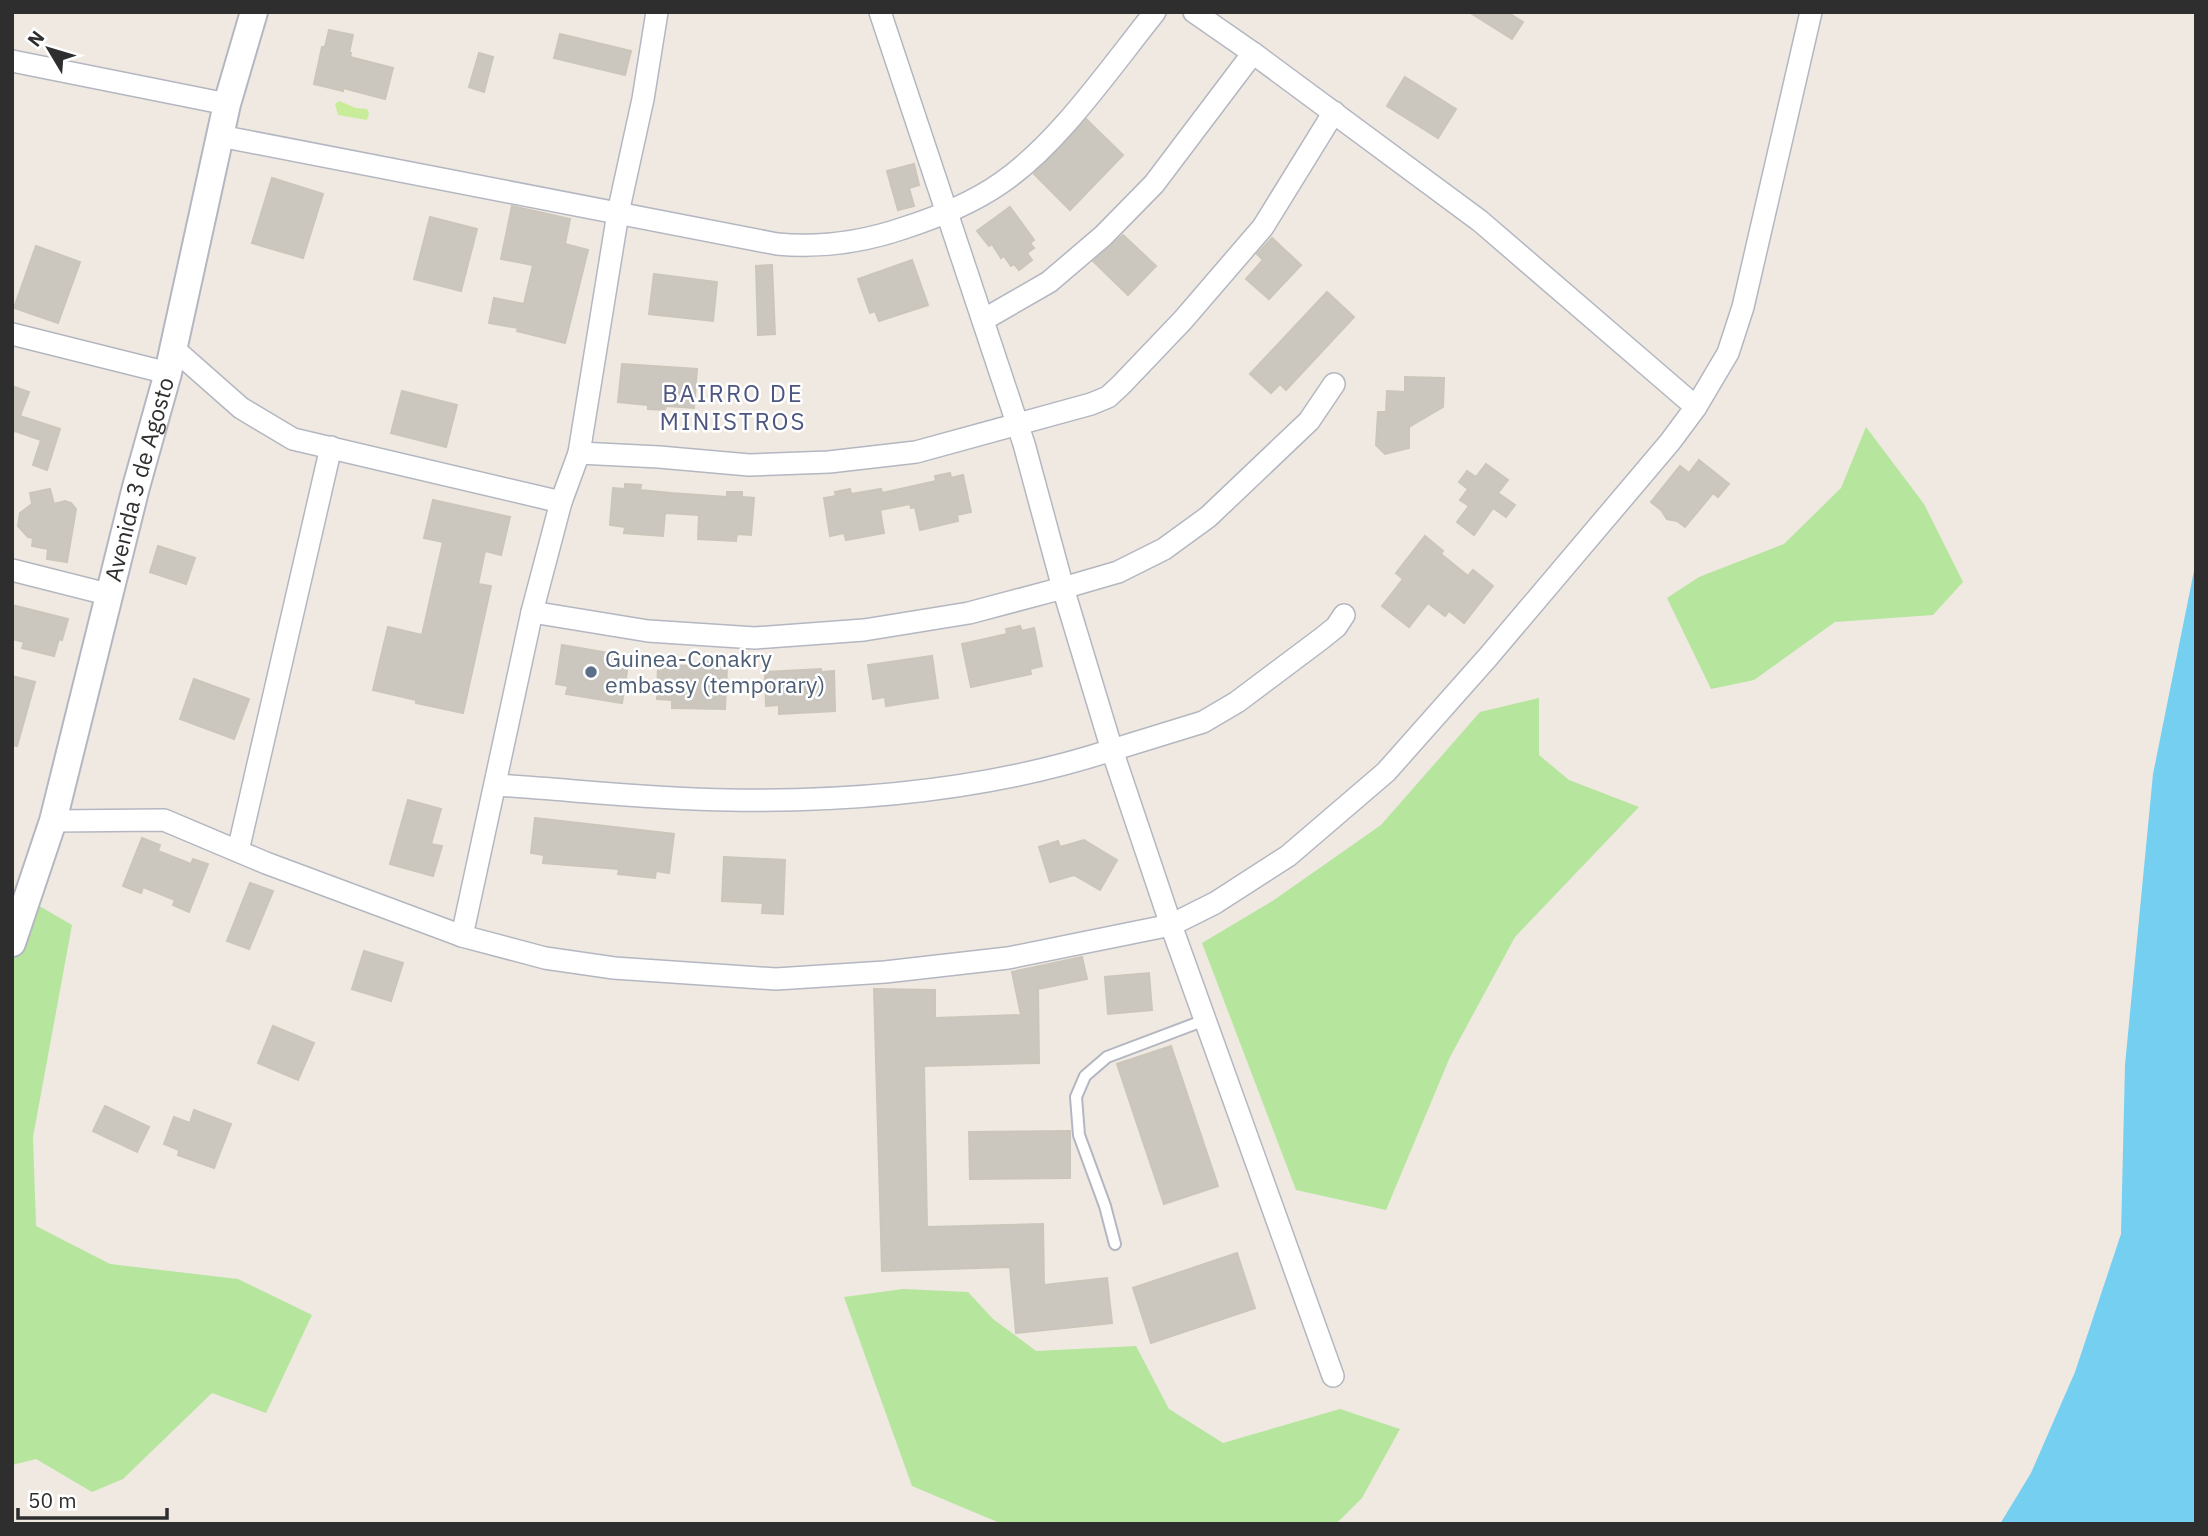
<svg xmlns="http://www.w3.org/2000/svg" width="2208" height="1536" viewBox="0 0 2208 1536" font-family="'IBM Plex Sans',sans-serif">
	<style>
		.green { fill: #b6e59e }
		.pitch { fill: #c9ec9a }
		.water { fill: #75cff0 }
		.building { fill: #cbc7bf; stroke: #cbc5ba; stroke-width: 2 }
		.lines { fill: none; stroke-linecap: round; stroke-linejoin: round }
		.service-casing { stroke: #b4b7c1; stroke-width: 14 }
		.minor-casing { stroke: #b4b7c1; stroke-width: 24 }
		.tertiary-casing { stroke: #b4b7c1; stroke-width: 30 }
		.service { stroke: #fff; stroke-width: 10 }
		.minor { stroke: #fff; stroke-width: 21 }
		.tertiary { stroke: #fff; stroke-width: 26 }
		.service-dot { fill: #5c6f8a; stroke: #fff; stroke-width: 2.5 }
		.labels { text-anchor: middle; stroke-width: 5; stroke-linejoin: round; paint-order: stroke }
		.street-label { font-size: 23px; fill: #2e2e2e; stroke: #fff }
		.service-label { font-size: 23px; fill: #4e5e75; stroke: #fff; text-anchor: start }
		.neighbourhood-label { font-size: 24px; letter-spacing: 2px; fill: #4d5680; stroke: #fff }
	</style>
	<rect width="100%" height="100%" fill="#efe9e1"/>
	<g class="green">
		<polygon points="1866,427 1924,504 1963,582 1933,615 1835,622 1754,680 1711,689 1667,598 1699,577 1784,544 1841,488"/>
		<polygon points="1539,698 1539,755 1569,780 1639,807 1515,937 1450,1057 1386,1210 1296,1190 1202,943 1274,900 1381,825 1480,712"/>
		<polygon points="12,890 72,925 33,1137 36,1226 110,1264 238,1279 312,1315 266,1413 212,1393 123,1479 92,1492 36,1459 12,1465"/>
		<polygon points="903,1289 968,1292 993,1319 1036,1351 1136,1346 1169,1409 1223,1443 1340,1409 1400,1429 1362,1498 1336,1524 1002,1524 912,1486 844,1297"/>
	</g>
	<polygon class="pitch" points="339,101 356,108 367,109 369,113 367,120 338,115 335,104"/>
	<polygon class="water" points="2196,561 2196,1524 2000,1524 2031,1473 2075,1372 2121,1234 2125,1065 2153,774"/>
	<g class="building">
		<polygon points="1469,12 1507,12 1523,22 1512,39"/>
		<polygon points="329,30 353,35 349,53 351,53 350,57 393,68 385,99 343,88 343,91 314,84 322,47 325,47"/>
		<polygon points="560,34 631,51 625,75 554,58"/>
		<polygon points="479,53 493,57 484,92 469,87"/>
		<polygon points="1405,77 1456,109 1438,138 1387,106"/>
		<polygon points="1086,119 1123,155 1070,210 1034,174"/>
		<polygon points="914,164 919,185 909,188 914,206 898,210 887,171"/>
		<polygon points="272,178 323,194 303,258 252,243"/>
		<polygon points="512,206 570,219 565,244 588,250 565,343 517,331 518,328 489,323 494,298 524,304 533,265 501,259"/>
		<polygon points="1010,207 1034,240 1030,243 1034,248 1027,253 1032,260 1019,270 1014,264 1011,266 1004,256 1001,258 992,244 989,246 977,231"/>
		<polygon points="430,217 477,229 461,291 414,279"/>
		<polygon points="1123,235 1156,266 1128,295 1093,261"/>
		<polygon points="1272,238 1301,265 1269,299 1246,279 1263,260 1257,254"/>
		<polygon points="36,246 80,262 58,323 14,308"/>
		<polygon points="912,260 928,305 879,321 875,311 870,313 858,279"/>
		<polygon points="772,265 775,334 758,335 756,266"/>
		<polygon points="654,274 717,282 713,321 649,314"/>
		<polygon points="1327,292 1354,317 1286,390 1280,384 1271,393 1250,374"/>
		<polygon points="622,364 697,369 694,408 666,406 665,410 648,409 648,405 618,402"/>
		<polygon points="1405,377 1444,378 1443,407 1409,427 1409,448 1385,454 1376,445 1378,412 1386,412 1387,391 1405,392"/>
		<polygon points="12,386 29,392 20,416 60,429 47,470 33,465 41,440 15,431 12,433"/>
		<polygon points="402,391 457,405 446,447 391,433"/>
		<polygon points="1699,460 1729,484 1718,497 1713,493 1685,527 1677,521 1667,519 1661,510 1651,502 1680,466 1689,473"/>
		<polygon points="1486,464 1508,480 1498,493 1515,505 1506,517 1493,508 1474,535 1457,522 1469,506 1460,500 1468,489 1459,482 1467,471 1476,477"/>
		<polygon points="950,473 951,478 963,475 971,512 957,515 958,521 920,530 915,507 911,508 910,504 880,510 884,533 846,540 844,533 830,536 824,498 836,496 835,492 850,489 851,494 881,489 882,493 936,481 935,476"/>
		<polygon points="625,484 641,485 640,490 671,493 727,497 727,492 742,492 742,497 754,498 751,535 737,534 736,541 698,539 699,515 665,513 663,536 624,533 625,527 610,525 613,488 625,489"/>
		<polygon points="50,489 54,504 65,501 71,503 76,509 67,562 47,559 48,549 32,546 33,538 28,537 18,526 20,513 32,504 30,493"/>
		<polygon points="433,500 510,517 501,555 485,551 478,584 491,586 463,713 416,703 416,700 373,690 388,627 422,635 443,542 424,538"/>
		<polygon points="1425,536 1443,551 1441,554 1468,576 1473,570 1493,586 1464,623 1449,611 1445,616 1428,603 1409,627 1382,606 1403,579 1396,573"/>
		<polygon points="158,546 195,558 186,584 150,572"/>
		<polygon points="12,605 68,619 62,640 59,639 54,656 22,648 24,642 12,639"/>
		<polygon points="1020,626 1022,631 1034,628 1042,666 1030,669 1031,674 971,687 962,644 1007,634 1006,629"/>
		<polygon points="562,645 615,654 614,663 628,665 622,703 566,694 568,686 556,684"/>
		<polygon points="932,656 938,698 886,706 885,697 873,699 868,665"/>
		<polygon points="699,661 715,662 714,666 727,667 725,709 672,708 672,700 657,699 658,665 699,666"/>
		<polygon points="821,669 821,672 834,671 835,711 779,714 779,705 766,706 765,672"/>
		<polygon points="12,676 35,682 17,746 12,745"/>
		<polygon points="194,679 249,699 234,739 180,719"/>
		<polygon points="408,800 441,809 431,844 442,846 433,876 390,864"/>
		<polygon points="535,818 674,834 669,873 656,871 655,878 618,874 619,869 543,863 544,855 531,853"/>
		<polygon points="142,838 160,845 158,851 191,864 193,859 208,864 189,912 173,905 175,900 143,887 141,893 123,886"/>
		<polygon points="1084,840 1117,860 1100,890 1074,875 1050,882 1039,847 1058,841 1060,847"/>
		<polygon points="724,857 785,860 783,914 762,913 763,903 722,901"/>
		<polygon points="250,883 273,891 249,949 227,941"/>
		<polygon points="364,951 403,963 391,1001 352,989"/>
		<polygon points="1082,957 1087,979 1038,989 1039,1063 924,1066 927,1227 1043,1224 1044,1285 1107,1278 1112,1323 1016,1333 1010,1267 882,1271 874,989 935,990 935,1018 1021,1015 1012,972"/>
		<polygon points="1149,973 1152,1010 1108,1014 1105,977"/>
		<polygon points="273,1026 314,1043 298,1080 258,1063"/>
		<polygon points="1171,1046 1218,1186 1164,1204 1117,1064"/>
		<polygon points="105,1106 149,1127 137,1152 93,1131"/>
		<polygon points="194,1110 231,1124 214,1168 178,1155 179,1150 164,1144 174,1117 190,1123"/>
		<polygon points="1070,1131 1070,1178 970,1179 969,1132"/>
		<polygon points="1237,1253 1255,1308 1151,1343 1133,1288"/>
	</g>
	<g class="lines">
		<g class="service-casing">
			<polyline id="service" points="1115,1244 1105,1206 1079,1135 1076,1097 1085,1076 1107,1057 1205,1020"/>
		</g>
		<g class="minor-casing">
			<g id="minor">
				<polyline points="880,12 1024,444 1063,588 1112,750 1203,722 1237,702 1321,639 1336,627 1344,615"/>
				<polyline points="1194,12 1253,53 1480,221 1696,407"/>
				<polyline points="12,61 227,104"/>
				<path d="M220 136 777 244C820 248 863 242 904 228 938 217 971 204 1001 183 1059 143 1110 68 1155 12"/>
				<polyline points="983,320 1049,282 1103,236 1154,184 1253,53"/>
				<polyline points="12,334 168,373"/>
				<polyline points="173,348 241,408 293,439 561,502"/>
				<polyline points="579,453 659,457 749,465 829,462 916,452 1091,404 1108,397 1121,385 1183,320 1263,227 1334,112"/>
				<polyline points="12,570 111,595"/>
				<polyline points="532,612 648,631 755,638 864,630 969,613 1063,588 1118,572 1164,549 1208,517 1309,421 1334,384"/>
				<path d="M496 785C574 790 652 799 729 800 858 802 989 790 1112 750L1171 925 1333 1376"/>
				<polyline points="53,821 164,820 266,863 462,936 545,958 614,968 776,979 885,972 1008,958 1171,925 1215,903 1288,856 1386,772 1488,657 1670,442 1696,407 1728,353 1743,307 1811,12"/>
				<polyline points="238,851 331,447"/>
				<polyline points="462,936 532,612 561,502 579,453 618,213 643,99 657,12"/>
			</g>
		</g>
		<g class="tertiary-casing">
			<g id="tertiary">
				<path id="s1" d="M12 943 53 821 136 487 168 373 227 104 254 12"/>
			</g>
		</g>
		<use href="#service" class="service"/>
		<use href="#minor" class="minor"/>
		<use href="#tertiary" class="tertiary"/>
	</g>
	<circle class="service-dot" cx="591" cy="672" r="7"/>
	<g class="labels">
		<g class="street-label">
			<text dy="8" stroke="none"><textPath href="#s1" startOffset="481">Avenida 3 de Agosto</textPath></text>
		</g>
		<g class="service-label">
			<text x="605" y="667">Guinea-Conakry<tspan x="605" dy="26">embassy (temporary)</tspan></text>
		</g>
		<g class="neighbourhood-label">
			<text x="733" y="402">BAIRRO DE<tspan x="733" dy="28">MINISTROS</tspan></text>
		</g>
	</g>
	<rect width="2208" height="1536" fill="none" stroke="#2e2e2e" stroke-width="28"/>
	<g transform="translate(49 49) rotate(308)" stroke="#ffffff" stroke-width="5" paint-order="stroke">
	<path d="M0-5L12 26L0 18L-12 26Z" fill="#2e2e2e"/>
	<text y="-10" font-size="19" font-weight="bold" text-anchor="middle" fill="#2e2e2e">N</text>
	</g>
	<path d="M18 1508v10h149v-10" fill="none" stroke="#2e2e2e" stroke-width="3.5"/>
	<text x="28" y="1508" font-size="21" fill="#2e2e2e" stroke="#ffffff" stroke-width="5" paint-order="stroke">50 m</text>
</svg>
